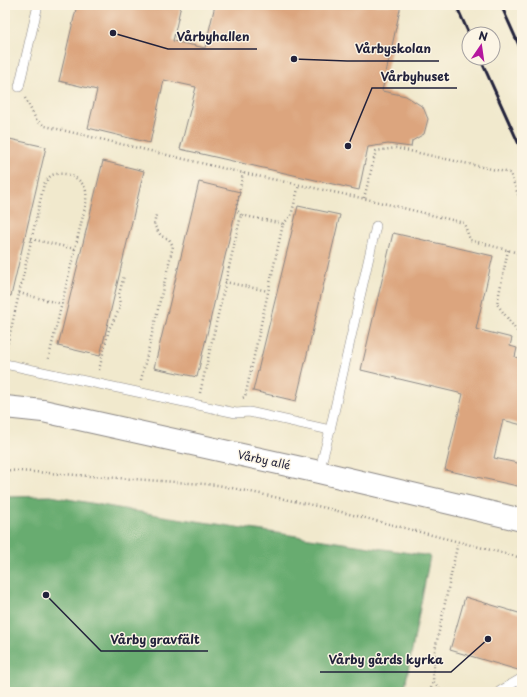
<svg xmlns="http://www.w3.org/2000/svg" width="527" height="697" viewBox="0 0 527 697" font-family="'Playpen Sans',sans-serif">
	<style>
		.forest { fill: #68ac70; stroke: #456756 }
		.building { fill: #dca57e }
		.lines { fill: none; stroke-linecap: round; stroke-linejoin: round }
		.service-casing { stroke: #8a8684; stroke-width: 10 }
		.tertiary-casing { stroke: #8a8684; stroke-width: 24 }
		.path { stroke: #8a8684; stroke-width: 2.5; stroke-dasharray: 1 3; stroke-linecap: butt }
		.service { stroke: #fff; stroke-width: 9 }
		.tertiary { stroke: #fff; stroke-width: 22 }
		.rail { stroke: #22223b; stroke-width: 3 }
		.labels { text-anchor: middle; stroke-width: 3; stroke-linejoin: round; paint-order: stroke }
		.street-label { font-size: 11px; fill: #22223b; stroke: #fcf5e5 }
		.leader { fill: none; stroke: #22223b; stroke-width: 1.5 }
		.callout-dot { fill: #22223b; stroke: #fcf5e5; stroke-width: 1.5 }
		.callout-label { font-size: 12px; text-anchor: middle; font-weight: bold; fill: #22223b; stroke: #fcf5e5; stroke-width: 3; stroke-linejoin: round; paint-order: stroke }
	</style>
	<rect width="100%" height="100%" fill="#fcf5e5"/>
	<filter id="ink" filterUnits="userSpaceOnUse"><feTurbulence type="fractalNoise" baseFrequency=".025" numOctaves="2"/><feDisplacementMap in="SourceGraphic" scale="8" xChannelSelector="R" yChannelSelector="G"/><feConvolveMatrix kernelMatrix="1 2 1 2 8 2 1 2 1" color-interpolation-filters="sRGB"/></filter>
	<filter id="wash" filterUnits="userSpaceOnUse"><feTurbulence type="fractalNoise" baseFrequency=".012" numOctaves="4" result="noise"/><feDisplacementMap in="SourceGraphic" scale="16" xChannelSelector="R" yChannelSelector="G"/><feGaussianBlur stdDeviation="0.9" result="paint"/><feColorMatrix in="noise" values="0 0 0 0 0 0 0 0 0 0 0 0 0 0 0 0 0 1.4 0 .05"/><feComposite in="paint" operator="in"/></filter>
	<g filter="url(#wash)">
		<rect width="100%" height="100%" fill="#f1e9cd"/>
		<polygon class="forest" points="51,496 163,516 430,556 404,692 5,692 5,497"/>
		<g id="blocks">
			<g class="building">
				<polygon points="77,5 181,5 173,41 205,48 215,5 401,5 382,91 406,96 423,107 428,119 424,134 412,141 411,147 388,144 368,147 359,190 180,149 196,87 164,80 150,143 88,128 97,90 59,81"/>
				<polygon points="5,138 46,147 11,296 5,295"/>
				<polygon points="103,161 144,171 100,356 58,346"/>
				<polygon points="199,182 240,192 197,377 154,368"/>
				<polygon points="298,206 340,215 296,401 253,391"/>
				<polygon points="393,233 493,256 476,329 512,338 510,346 517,348 515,357 522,359 522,425 503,420 494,458 522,464 522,487 445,470 463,394 361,370"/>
				<polygon points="465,597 522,614 522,656 518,670 450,650"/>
			</g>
		</g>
	</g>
	<g filter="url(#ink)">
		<use href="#blocks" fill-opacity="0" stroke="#8a8684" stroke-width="1"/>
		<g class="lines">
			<g class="service-casing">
				<g id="service">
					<polyline points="19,87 38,5"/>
					<polyline points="5,364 236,413 249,412 330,430"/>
					<polyline points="319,472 330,430 376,226"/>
					<polyline points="500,691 522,678"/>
				</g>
			</g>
			<g class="tertiary-casing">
				<polyline id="tertiary" points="5,407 43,411 319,472 522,520"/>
			</g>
			<g class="path">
				<polyline points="25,98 37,121 45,126 243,173 371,200 464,223 470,240 522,254"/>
				<polyline points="364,198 376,151 396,148 510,173 522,205"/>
				<polyline points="241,215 236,209 243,173"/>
				<polyline points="283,224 291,216 299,185"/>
				<polyline points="31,239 75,249"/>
				<polyline points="508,250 497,304 522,338"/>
				<polyline points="225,282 268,291"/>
				<polyline points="19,293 62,304"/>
				<path d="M6 351 44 184C46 181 49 177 52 175 64 171 79 176 85 188 87 192 86 199 86 203L48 361"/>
				<polyline points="99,370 109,329 120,308 119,294 124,276"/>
				<polyline points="141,380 173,246 169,239 161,236 154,225 156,215"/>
				<polyline points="200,393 241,215 283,224 245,397 242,398"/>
				<polyline points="5,470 218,485 326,508 522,558"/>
				<polyline points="430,692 433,681"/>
				<polyline points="442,692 433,681 435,650 458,542"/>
			</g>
			<use href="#service" class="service"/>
			<use href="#tertiary" class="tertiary"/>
			<g class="rail">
				<polyline points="456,5 469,34"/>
				<polyline points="501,5 522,52"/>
				<polyline points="480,58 522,151"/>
			</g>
		</g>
	</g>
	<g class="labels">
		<g class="street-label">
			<text transform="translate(264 460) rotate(12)" y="4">Vårby allé</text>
		</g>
	</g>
	<path class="leader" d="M113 33L168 49H257M294 59L347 61H439M348 146L372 88H457M46 595L101 651H208M488 639L451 672H320"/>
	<g class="callout-dot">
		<circle cx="113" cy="33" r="4"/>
		<circle cx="294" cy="59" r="4"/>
		<circle cx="348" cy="146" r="4"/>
		<circle cx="46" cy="595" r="4"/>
		<circle cx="488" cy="639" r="4"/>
	</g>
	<g class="callout-label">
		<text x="213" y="41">Vårbyhallen</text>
		<text x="393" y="53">Vårbyskolan</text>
		<text x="415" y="81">Vårbyhuset</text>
		<text x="155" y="644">Vårby gravfält</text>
		<text x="386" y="664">Vårby gårds kyrka</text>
	</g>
	<rect width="527" height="697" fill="none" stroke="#fcf5e5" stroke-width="20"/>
	<g transform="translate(481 46) rotate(13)"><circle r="19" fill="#fcf5e5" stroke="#a5a1a1"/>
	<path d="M0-3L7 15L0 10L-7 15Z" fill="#b5179e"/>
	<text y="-6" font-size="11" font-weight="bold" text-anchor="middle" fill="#22223b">N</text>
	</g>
</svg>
